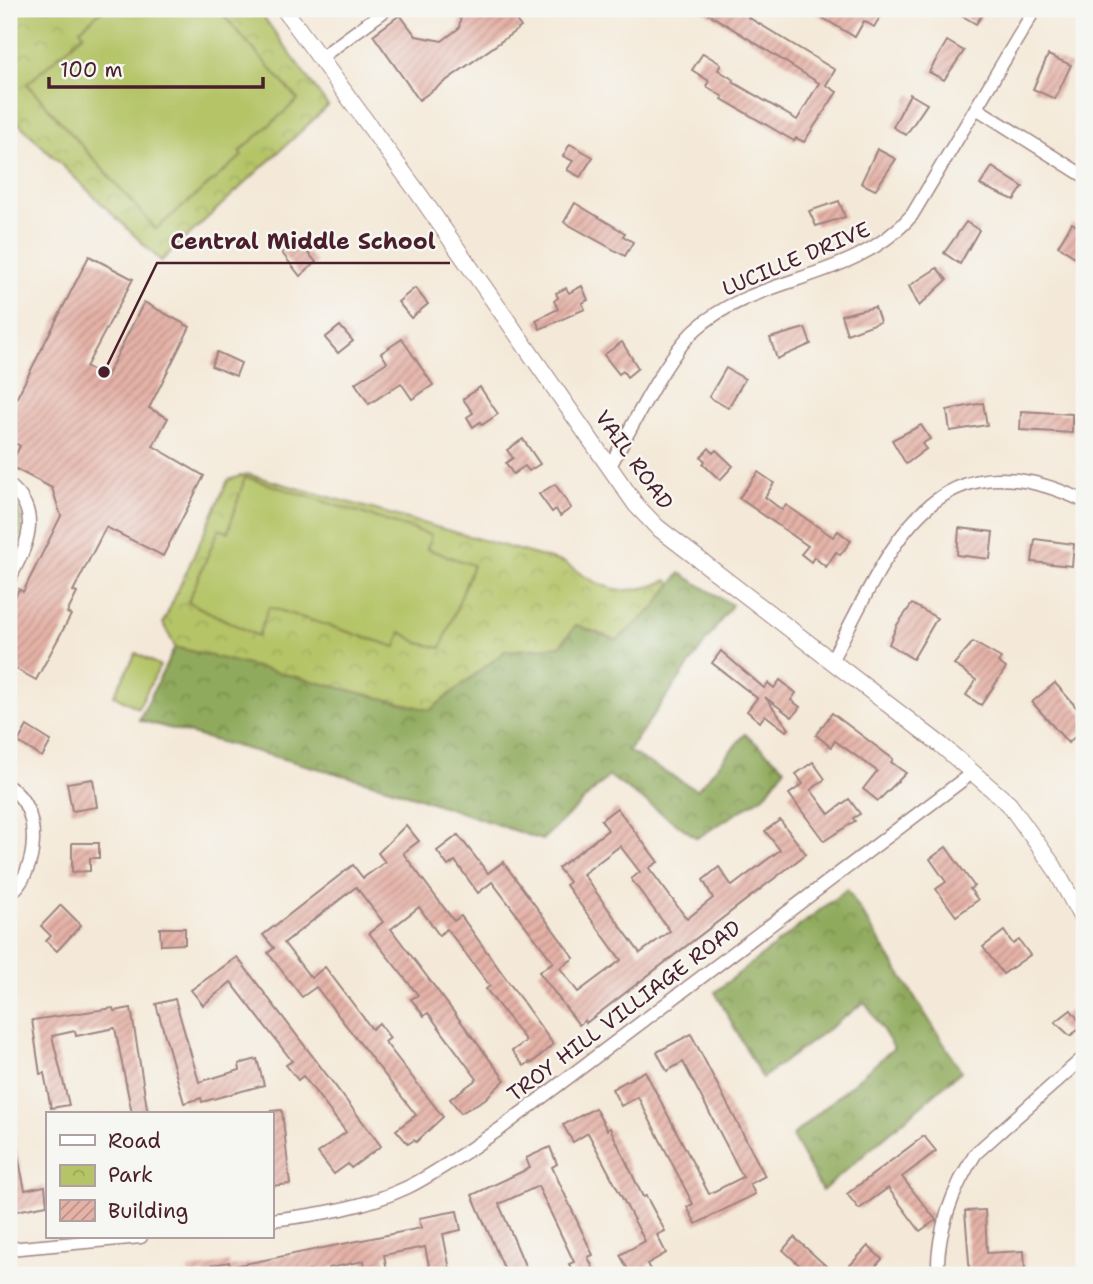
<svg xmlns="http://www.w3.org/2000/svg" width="1093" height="1284" viewBox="0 0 1093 1284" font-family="'Shantell Sans',sans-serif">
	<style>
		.grass { fill: url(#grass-dots); stroke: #7f7248; stroke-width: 2 }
		.forest { fill: url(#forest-crowns); stroke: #6c6443; stroke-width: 2 }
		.park { fill: url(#park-crowns); stroke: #7f7248; stroke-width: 2 }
		.pitch { fill: #b4c466; stroke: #7f7248; stroke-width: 2 }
		.building { fill: url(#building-hatch); fill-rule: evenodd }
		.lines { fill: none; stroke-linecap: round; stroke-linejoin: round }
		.minor-casing { stroke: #9f8482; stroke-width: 15 }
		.tertiary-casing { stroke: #9f8482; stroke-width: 18 }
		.minor { stroke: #fff; stroke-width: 12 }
		.tertiary { stroke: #fff; stroke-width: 16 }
		.labels { text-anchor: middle; stroke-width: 5; stroke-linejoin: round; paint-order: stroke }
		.street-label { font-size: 21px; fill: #4a1f2b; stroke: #f6f6f2 }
		.leader { fill: none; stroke: #4a1f2b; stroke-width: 2.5 }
		.callout-dot { fill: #4a1f2b; stroke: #f6f6f2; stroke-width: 2.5 }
		.callout-label { font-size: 23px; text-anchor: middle; font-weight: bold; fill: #4a1f2b; stroke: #f6f6f2; stroke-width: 5; stroke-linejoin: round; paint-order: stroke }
	</style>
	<defs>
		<pattern id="grass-dots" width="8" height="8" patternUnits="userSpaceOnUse" patternTransform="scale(1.75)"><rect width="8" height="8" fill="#b4c466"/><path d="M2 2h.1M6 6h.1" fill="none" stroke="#9ca859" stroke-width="1.8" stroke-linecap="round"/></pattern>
		<pattern id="forest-crowns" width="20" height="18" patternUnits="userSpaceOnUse" patternTransform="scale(1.75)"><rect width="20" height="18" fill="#8faa5b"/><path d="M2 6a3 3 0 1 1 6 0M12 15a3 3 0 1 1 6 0" fill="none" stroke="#778a4b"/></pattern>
		<pattern id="park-crowns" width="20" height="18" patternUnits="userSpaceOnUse" patternTransform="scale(1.75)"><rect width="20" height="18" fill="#b4c466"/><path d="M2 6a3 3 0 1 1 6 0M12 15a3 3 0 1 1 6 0" fill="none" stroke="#9ca859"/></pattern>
		<pattern id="building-hatch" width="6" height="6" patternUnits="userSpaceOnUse" patternTransform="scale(1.75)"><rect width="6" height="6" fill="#e5b2a7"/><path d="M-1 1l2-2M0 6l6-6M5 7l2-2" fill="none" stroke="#bc9088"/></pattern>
	</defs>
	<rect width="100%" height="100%" fill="#f6f6f2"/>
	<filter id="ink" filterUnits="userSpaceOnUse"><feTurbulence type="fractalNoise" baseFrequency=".0143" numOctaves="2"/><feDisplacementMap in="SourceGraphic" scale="14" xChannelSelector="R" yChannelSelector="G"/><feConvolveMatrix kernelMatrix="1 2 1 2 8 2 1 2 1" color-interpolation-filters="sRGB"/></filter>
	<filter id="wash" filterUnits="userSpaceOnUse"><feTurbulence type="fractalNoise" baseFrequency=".00686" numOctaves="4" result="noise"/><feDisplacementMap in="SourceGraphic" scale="28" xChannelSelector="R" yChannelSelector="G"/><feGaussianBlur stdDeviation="1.57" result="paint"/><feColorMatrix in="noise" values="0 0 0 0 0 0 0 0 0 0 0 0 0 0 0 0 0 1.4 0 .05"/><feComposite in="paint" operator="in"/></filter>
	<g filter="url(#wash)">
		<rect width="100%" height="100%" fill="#f4e9d8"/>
		<path class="grass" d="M9 495C23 510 24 528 17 547L9 543Z"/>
		<g class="forest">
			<polygon points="680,573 732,605 628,751 697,790 745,734 785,768 764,796 697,838 609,776 542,840 387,787 139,720 175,647 430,710 505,651 560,646 576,625 654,608"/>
			<polygon points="847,889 961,1071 822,1191 792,1136 894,1048 865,1002 762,1078 715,992"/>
		</g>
		<g class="park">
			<polygon points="9,9 258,9 328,106 161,261 9,114"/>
			<path d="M247 474 565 563C603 590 624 599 668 580L671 584 654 608 617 640 576 625 560 646 505 651 430 710 175 647 163 623 228 480Z"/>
		</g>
		<g class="pitch">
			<polygon points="104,9 218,9 298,100 239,152 242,156 156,229 27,84 84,34 80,29"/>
			<polygon points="245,477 431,535 427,549 473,565 441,648 419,643 401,632 396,647 269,607 258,636 188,602 219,529 228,532"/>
			<polygon points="136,653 160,666 138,708 114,695"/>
		</g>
		<g id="blocks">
			<g class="building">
				<polygon points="462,9 508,9 521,27 419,100 373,35 400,15 416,36 442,41 459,28"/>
				<polygon points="701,9 740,9 750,15 748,17 835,70 826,85 837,92 804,142 796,138 794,141 722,99 723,97 706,86 709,81 692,70 703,53 721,64 718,70 734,80 733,82 797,120 819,83"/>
				<polygon points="808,9 848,9 858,15 862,9 885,9 874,27 864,21 855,37"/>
				<polygon points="951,9 986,9 976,24"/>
				<polygon points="947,41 964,51 944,80 929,72"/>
				<polygon points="1048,55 1071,65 1055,99 1033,89"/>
				<polygon points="910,94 927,104 906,135 893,127"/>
				<polygon points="570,144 593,157 580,177 567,170 573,161 563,156"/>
				<polygon points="877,149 896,159 875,190 861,183"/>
				<polygon points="992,167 1023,187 1014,200 980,185"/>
				<polygon points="839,201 845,217 816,226 809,211"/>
				<polygon points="575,203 625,233 623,236 633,242 625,256 564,222"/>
				<polygon points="966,222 979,230 960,264 944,253"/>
				<polygon points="1072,223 1084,231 1084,263 1058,246"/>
				<polygon points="297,240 316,262 300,276 282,253"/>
				<polygon points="89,256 133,279 86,367 106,377 144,302 190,327 149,408 168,418 153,446 204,476 163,556 106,527 73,591 77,593 67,613 71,615 36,680 9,665 9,609 19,589 23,592 61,516 52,488 10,466 20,446 9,440 9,413"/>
				<polygon points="937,268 947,280 919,306 909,286"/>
				<polygon points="582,286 588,300 582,303 585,309 540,329 536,320 558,309 554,301 558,298 556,293 566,288 569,293"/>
				<polygon points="415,288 428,304 411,318 398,302"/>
				<polygon points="875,307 880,322 847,334 841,315"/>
				<polygon points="340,326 353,341 338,353 325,338"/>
				<polygon points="805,328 811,344 777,359 770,338"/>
				<polygon points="402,339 433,385 412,399 401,383 369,404 355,383 387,362 381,353"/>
				<polygon points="622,342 638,368 627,377 623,371 619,374 604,355"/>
				<polygon points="217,352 241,363 236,376 211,366"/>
				<polygon points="726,368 745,379 728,408 709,397"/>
				<polygon points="480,387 498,414 482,425 480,422 473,427 467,417 473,413 463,399"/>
				<polygon points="983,403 987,425 950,431 947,410"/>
				<polygon points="1021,411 1072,414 1072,433 1020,430"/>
				<polygon points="921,425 930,439 922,444 926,449 906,464 892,440"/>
				<polygon points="523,439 540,464 529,471 525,466 513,474 506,463 513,458 507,450"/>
				<polygon points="709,448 713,453 716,450 733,466 720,480 703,464 705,461 701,457"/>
				<polygon points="758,472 774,483 765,497 782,510 786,505 833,537 838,531 851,541 840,555 836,552 826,567 814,557 811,562 801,554 808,546 739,498"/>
				<polygon points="555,484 571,508 560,516 556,509 552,512 539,494"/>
				<polygon points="959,528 993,532 990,559 957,555"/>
				<polygon points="1035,539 1074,544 1072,566 1032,562"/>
				<polygon points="912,604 937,618 913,659 889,644 897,625"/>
				<polygon points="973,642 1001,658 998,662 1006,668 981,705 966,695 976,680 954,664"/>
				<polygon points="721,651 764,688 768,683 774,688 780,680 796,693 791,700 800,707 792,717 765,697 789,729 786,731 765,715 760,722 747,711 757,698 712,663"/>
				<polygon points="1055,683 1084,716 1084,729 1068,743 1032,702"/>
				<polygon points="832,713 893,759 891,762 906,773 878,801 863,789 877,771 835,741 831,747 816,735"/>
				<polygon points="27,726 51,741 42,757 18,742"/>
				<polygon points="813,762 825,779 811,790 829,814 849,799 860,814 853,818 855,821 824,841 789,794 803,784 796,774"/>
				<polygon points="93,779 97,807 72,811 67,783"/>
				<path d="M617 808 658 862 649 868 687 919 713 898 703 880 719 867 732 886 780 850 765 831 780 820 806 854 586 1023 585 1020 579 1025 539 972 553 962 492 882 478 893 455 861 448 866 437 851 458 835 488 873 503 862 574 958 560 968 578 992 621 960 566 885 569 882 558 868 608 830 601 820ZM620 846 640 872 631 879 670 931 640 953 583 874Z"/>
				<polygon points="406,825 419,841 403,853 454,921 461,916 553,1044 531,1064 530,1062 524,1066 512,1051 526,1041 486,989 490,986 447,929 439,935 419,907 391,929 505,1080 485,1099 461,1113 450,1099 477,1079 428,1013 424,1016 411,999 418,995 369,933 383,922 356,887 284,943 311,978 325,967 372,1029 379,1023 390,1038 385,1042 443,1117 416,1142 414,1140 408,1144 396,1130 416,1115 316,987 302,997 268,953 274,948 263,935 353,865 363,878 385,862 378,853"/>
				<polygon points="72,843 99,843 99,858 90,858 90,871 72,872"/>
				<polygon points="946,847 974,886 970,889 978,900 956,916 936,889 946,882 930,859"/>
				<polygon points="61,905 81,925 57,951 46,941 51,936 41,926"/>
				<polygon points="160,928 185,928 185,944 161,945"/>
				<polygon points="1004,931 1013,944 1019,940 1030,955 1003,974 983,947"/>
				<polygon points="237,957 381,1146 351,1168 348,1164 334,1174 318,1153 346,1132 303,1076 298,1080 286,1065 292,1061 231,982 203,1005 191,990"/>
				<polygon points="175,999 199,1082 240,1070 239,1064 257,1059 264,1085 202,1102 201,1098 184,1103 156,1004"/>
				<polygon points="113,1008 114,1011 131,1008 148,1114 132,1114 115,1028 76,1036 75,1031 52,1036 69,1105 51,1108 44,1073 40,1074 32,1020"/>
				<polygon points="1071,1010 1083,1026 1070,1036 1055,1022"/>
				<polygon points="691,1034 765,1176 750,1184 755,1194 696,1224 687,1207 693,1204 638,1097 621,1106 612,1089 645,1071 709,1194 743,1177 683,1062 667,1071 657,1052"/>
				<polygon points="595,1108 607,1130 610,1128 643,1197 646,1196 665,1231 657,1235 666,1253 647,1264 653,1275 631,1275 620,1255 645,1241 588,1133 573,1142 563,1125"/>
				<polygon points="282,1110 290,1184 271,1186 271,1111"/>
				<polygon points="924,1136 936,1151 902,1177 936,1220 920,1231 888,1188 859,1209 847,1194"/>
				<polygon points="9,1137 14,1137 25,1190 45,1186 47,1205 11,1212"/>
				<polygon points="550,1147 557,1164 552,1167 593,1255 588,1257 596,1275 574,1275 569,1264 574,1262 538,1186 499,1204 529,1275 507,1275 472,1195 530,1168 526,1158"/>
				<polygon points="985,1210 987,1253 1024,1251 1025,1269 970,1275 965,1211"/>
				<polygon points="457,1211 461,1230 443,1234 451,1275 431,1275 425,1247 384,1255 388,1275 367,1275 364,1261 329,1268 331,1275 311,1275 311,1271 291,1275 189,1275 188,1270 229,1262 230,1267 421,1228 419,1218"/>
				<polygon points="794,1237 836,1275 810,1275 783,1250"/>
				<polygon points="868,1246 882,1259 868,1275 841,1275"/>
			</g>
		</g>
	</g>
	<g filter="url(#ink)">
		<use href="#blocks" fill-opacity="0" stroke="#9f8482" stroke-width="2"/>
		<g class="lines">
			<g class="minor-casing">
				<g id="minor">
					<polyline points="320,58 387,9"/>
					<polyline points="976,108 1084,176"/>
					<path d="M610 466C631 429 666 356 696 329 757 274 853 283 912 215L1035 9"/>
					<path d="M9 485C44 513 26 547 9 580"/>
					<path d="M831 661C891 550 930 428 1084 501"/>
					<path d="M9 787C43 808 39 872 9 895"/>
					<path d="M271 1220C318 1215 366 1207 408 1187 440 1171 471 1148 500 1129L972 773"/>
					<polyline points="9,1249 141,1237"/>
					<path d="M938 1275C936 1233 953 1188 976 1153L1084 1057"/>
				</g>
			</g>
			<g class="tertiary-casing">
				<polyline id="tertiary" points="284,9 419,194 636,505 657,527 941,745 1009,804 1054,867 1084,922"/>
			</g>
			<use href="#minor" class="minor"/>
			<use href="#tertiary" class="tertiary"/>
		</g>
	</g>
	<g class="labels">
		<g class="street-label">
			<text transform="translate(796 259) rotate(-23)" y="7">LUCILLE DRIVE</text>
			<text transform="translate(634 460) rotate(54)" y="7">VAIL ROAD</text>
			<text transform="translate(624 1011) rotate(-37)" y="7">TROY HILL VILLIAGE ROAD</text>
		</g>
	</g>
	<path class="leader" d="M104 372L157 263H450"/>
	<circle class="callout-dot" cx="104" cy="372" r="7"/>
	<g class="callout-label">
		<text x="303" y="249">Central Middle School</text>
	</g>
	<rect width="1093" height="1284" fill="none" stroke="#f6f6f2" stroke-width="35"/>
	<rect x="46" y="1112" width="228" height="126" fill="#f6f6f2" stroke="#b1a0a2" stroke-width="2"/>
	<rect x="60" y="1135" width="35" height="10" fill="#ffffff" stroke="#b1a0a2" stroke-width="2"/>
	<text x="108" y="1148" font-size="21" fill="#4a1f2b">Road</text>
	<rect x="60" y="1165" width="35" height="21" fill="url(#park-crowns)" stroke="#b1a0a2" stroke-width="2"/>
	<text x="108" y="1182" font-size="21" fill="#4a1f2b">Park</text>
	<rect x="60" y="1200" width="35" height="21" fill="url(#building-hatch)" stroke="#b1a0a2" stroke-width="2"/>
	<text x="108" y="1218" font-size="21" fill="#4a1f2b">Building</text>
	<path d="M49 77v10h214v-10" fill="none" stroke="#4a1f2b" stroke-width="3.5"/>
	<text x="60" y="77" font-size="21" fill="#4a1f2b" stroke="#f6f6f2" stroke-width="5" paint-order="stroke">100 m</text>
</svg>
